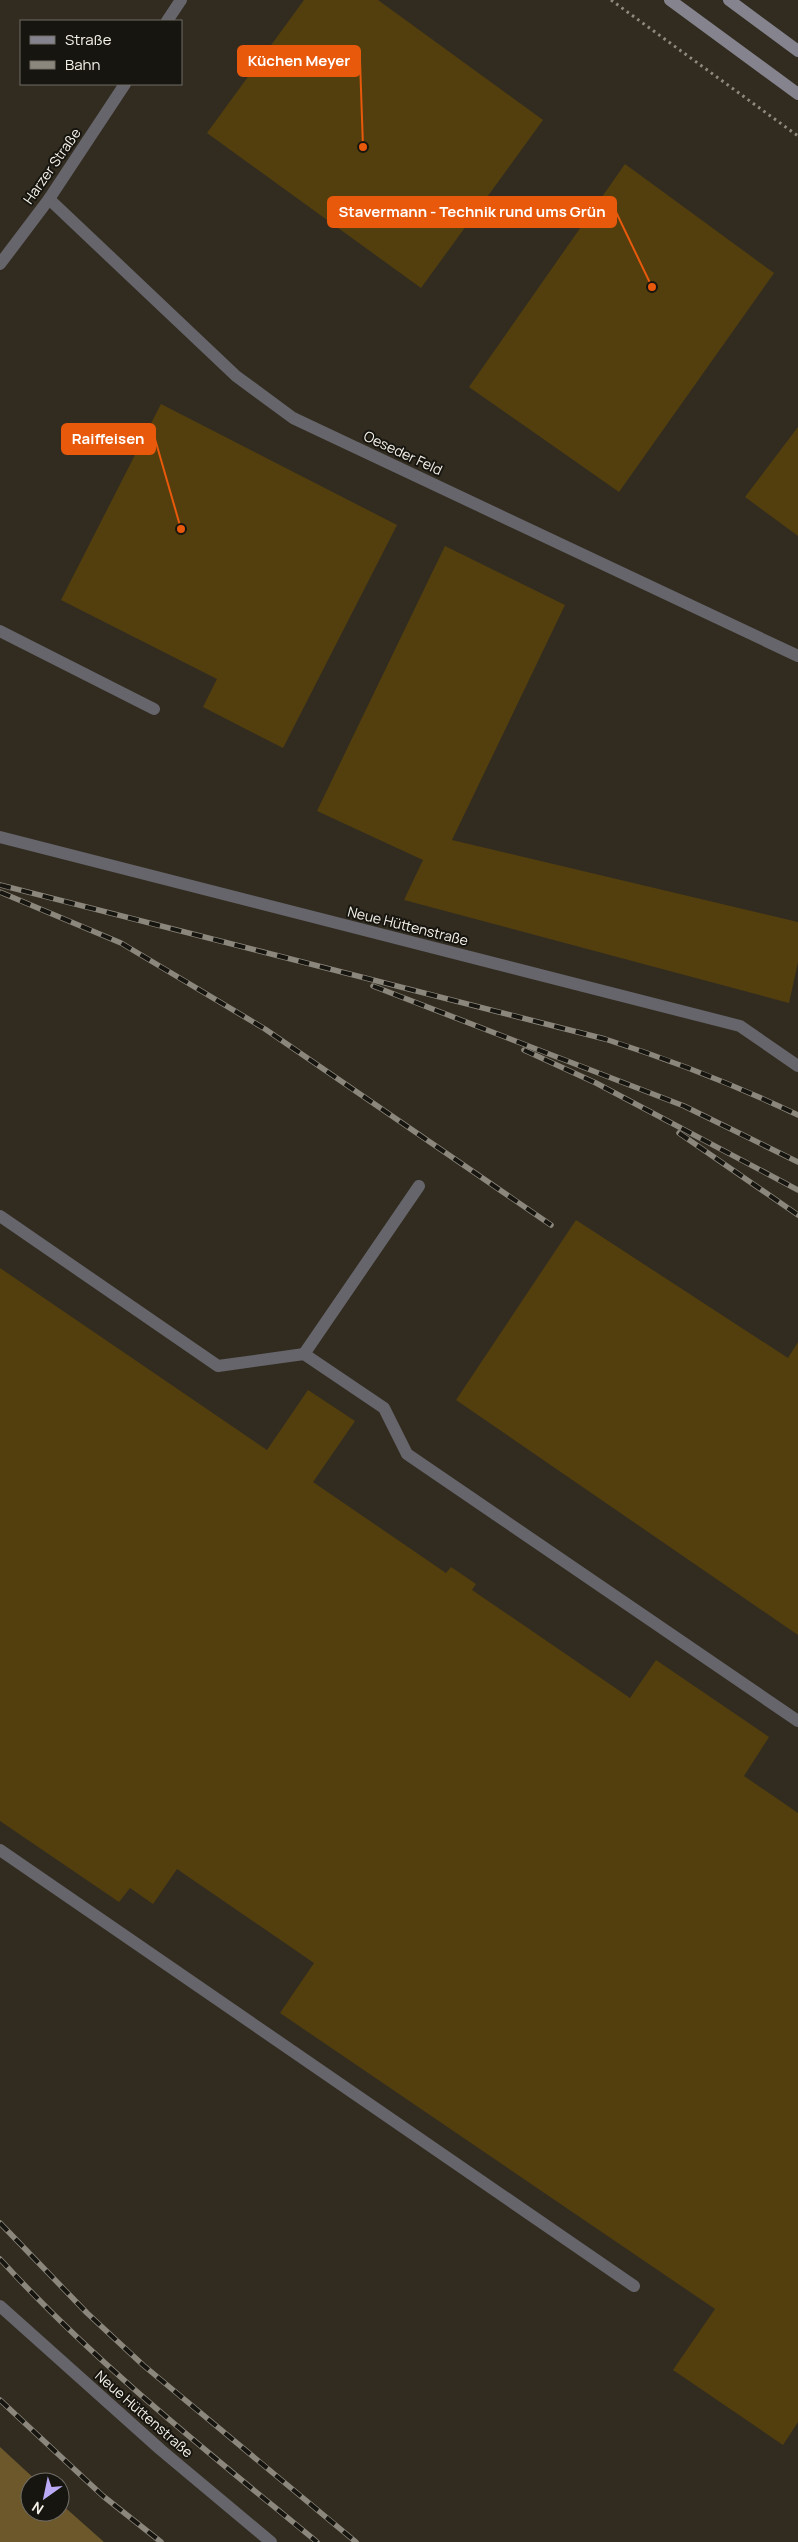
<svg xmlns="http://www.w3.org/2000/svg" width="798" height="2542" viewBox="0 0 798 2542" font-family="Manrope,sans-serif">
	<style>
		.forest { fill: #6c582a }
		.building { fill: #533f0e }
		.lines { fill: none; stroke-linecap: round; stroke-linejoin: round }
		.path { stroke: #8e8a80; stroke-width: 3; stroke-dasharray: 2.5 4; stroke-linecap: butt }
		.lane { stroke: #66656b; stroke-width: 12 }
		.street { stroke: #66656b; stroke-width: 12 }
		.secondary { stroke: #85848e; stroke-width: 12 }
		.rail-casing { stroke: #8c877d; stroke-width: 5.5 }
		.rail { stroke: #17150f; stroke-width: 4; stroke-dasharray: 11; stroke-linecap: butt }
		.labels { text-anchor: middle; stroke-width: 4; stroke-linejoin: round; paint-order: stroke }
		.street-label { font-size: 14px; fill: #f5f2ea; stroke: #17150f }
		.leader { fill: none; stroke: #e8590c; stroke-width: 2 }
		.callout-dot { fill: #e8590c; stroke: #17150f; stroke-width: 2 }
		.callout { fill: #e8590c; stroke: #e8590c; stroke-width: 2 }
		.callout-label { font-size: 15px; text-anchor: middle; font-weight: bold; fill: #fff }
	</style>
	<rect width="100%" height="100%" fill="#322c20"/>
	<polygon class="forest" points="0,2447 38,2482 30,2482 30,2512 60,2512 60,2503 104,2542 0,2542"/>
	<g class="building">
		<polygon points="304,0 378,0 543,120 421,288 207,133"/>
		<polygon points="625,164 774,273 619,492 469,387"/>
		<polygon points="161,404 397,525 283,748 203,707 217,679 61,600"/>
		<polygon points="798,427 798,536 745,497"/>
		<polygon points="445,546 565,605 452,840 798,922 798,962 789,1003 404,900 423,860 317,811"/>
		<polygon points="576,1220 788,1358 798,1342 798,1635 456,1400"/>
		<polygon points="0,1268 267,1450 308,1390 355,1421 313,1482 446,1573 451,1567 476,1584 472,1590 630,1698 656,1660 769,1737 744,1776 798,1813 798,2422 783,2445 673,2370 715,2309 280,2013 314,1963 177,1869 153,1904 130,1888 119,1902 0,1821"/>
	</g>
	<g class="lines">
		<polyline class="path" points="611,0 798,136"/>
		<g class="lane">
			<polyline points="0,631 154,709"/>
			<polyline points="0,837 740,1026 798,1066"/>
			<polyline points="0,1216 218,1366 304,1354 384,1408 407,1454 798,1721"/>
			<polyline points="304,1354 419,1186"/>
			<polyline points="0,1850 634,2286"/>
			<polyline points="0,2306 161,2450 271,2542"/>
		</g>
		<g class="street">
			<polyline points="167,21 181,0"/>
			<polyline points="49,199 236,376 293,418 798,656"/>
			<polyline points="0,264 49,199 125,84"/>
		</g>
		<g class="secondary">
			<polyline points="670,0 798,94"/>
			<polyline points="729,0 798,51"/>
		</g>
		<g class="rail-casing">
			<g id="rail">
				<path d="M0 885 605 1039C671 1060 735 1085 798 1115"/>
				<polyline points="0,892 121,943 265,1029 551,1225"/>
				<polyline points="373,986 684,1106 798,1162"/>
				<polyline points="524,1050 596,1083 798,1190"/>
				<polyline points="679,1133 798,1215"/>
				<polyline points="0,2223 87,2313 143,2365 356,2542"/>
				<path d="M0 2259C96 2364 208 2452 317 2542"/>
				<polyline points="0,2400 103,2496 161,2542"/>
			</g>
		</g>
		<use href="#rail" class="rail"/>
	</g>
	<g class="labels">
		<g class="street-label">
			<text transform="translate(52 166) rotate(-55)" y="5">Harzer Straße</text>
			<text transform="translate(403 453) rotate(25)" y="5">Oeseder Feld</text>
			<text transform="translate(408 926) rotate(14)" y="5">Neue Hüttenstraße</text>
			<text transform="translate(144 2414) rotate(41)" y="5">Neue Hüttenstraße</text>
		</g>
	</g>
	<path class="leader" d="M363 147L360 61M652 287L616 212M181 529L155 439"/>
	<g class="callout-dot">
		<circle cx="363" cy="147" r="5"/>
		<circle cx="652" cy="287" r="5"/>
		<circle cx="181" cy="529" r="5"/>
	</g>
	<g class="callout">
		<rect x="238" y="46" width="122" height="30" rx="5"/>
		<rect x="328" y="197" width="288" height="30" rx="5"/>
		<rect x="62" y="424" width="93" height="30" rx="5"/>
	</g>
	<g class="callout-label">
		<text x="299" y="66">Küchen Meyer</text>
		<text x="472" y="217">Stavermann - Technik rund ums Grün</text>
		<text x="108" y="444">Raiffeisen</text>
	</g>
	<rect x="20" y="20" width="162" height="65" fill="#17150f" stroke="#706d67"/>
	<rect x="30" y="36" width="25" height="8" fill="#85848e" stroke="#706d67"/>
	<text x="65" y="45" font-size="15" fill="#f5f2ea">Straße</text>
	<rect x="30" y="61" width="25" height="8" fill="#8c877d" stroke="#706d67"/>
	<text x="65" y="70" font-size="15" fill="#f5f2ea">Bahn</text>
	<g transform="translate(45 2497) rotate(213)"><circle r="24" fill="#17150f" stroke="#706d67"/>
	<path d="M0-4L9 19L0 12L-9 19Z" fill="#bbaaf6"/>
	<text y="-8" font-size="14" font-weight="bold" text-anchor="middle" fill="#f5f2ea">N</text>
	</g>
</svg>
